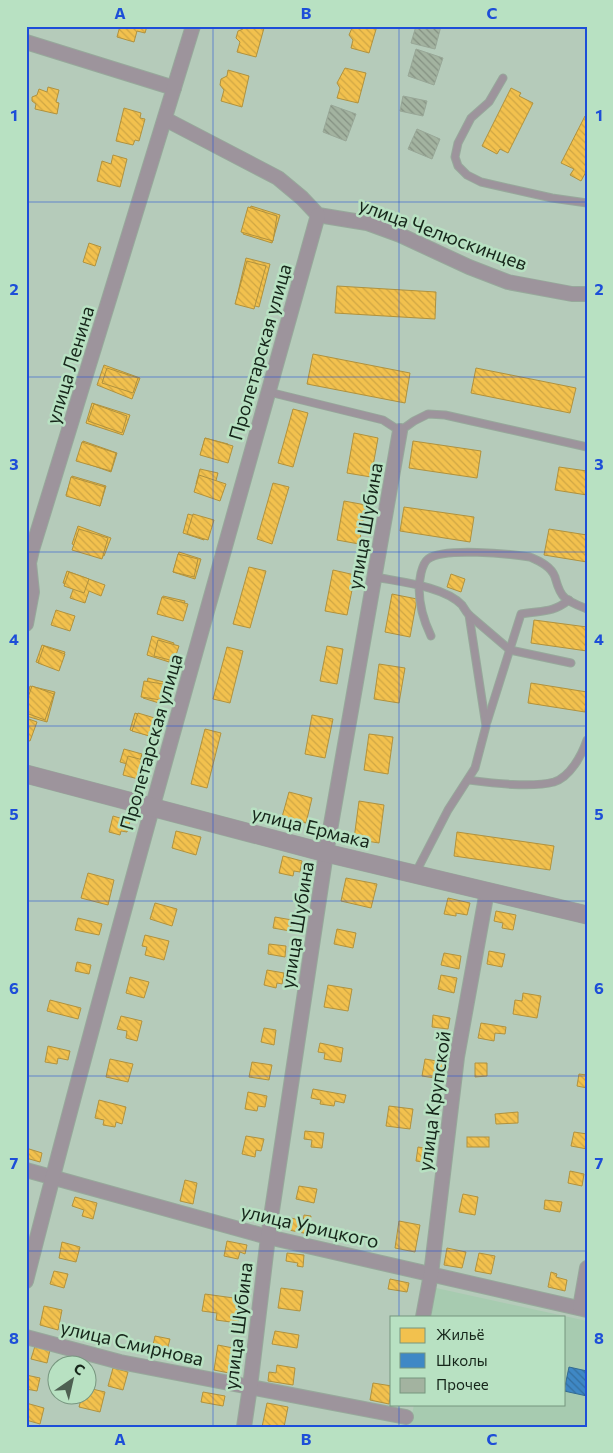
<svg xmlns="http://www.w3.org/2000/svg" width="613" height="1453" viewBox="0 0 613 1453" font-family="Commissioner,sans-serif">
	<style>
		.built { fill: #a7cbb0 }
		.homes { fill: url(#homes-back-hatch); stroke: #b0923e }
		.schools { fill: url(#schools-back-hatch); stroke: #336b92 }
		.building { fill: url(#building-back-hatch); stroke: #98a797 }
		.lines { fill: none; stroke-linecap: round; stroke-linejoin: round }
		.service-casing { stroke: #97a89b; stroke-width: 9 }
		.minor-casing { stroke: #97a89b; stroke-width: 16 }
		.tertiary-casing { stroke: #97a89b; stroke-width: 19 }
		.service { stroke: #9d949c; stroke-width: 7 }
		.minor { stroke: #9d949c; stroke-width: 14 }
		.tertiary { stroke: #9d949c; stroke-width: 18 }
		.grid { fill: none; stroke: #1d4ed8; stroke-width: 1; stroke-opacity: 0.55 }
		.labels { text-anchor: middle; stroke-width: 5; stroke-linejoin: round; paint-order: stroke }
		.street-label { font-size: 19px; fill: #16261a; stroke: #b8e1c2 }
		.neatline { fill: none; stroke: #1d4ed8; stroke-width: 2 }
		.grid-label { font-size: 16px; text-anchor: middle; font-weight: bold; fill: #1d4ed8 }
	</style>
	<defs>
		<pattern id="homes-back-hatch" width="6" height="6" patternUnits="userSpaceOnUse" patternTransform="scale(1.25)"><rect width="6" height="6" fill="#f2c14e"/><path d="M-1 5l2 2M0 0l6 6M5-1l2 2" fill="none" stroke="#cfa644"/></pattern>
		<pattern id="schools-back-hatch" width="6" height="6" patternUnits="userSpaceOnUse" patternTransform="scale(1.25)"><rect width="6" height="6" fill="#3f88c5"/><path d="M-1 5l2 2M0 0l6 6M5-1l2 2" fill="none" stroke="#346f9f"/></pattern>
		<pattern id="building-back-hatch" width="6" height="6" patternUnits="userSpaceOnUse" patternTransform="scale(1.25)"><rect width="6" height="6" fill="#a3b3a0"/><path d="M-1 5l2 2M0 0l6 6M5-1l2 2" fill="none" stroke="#849182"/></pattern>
	</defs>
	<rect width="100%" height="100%" fill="#b5cbba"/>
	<polygon class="built" points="436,1288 587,1321 587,1427 410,1427 414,1404 564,1404 564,1317 431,1317"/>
	<g class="homes">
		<polygon points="120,26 147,26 145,33 137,31 134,42 117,37"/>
		<polygon points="244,26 264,28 256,57 237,52 240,42 236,38 238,31 243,29"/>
		<polygon points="356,26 377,26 369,53 351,48 353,40 349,35 352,28"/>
		<polygon points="345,68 366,73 358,103 337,98 340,88 337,83"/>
		<polygon points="228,70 249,76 242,107 221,101 224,90 220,85 221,79 227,76"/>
		<polygon points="48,87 59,90 56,102 59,103 57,114 35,109 36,104 32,101 32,97 37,95 39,89 47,92"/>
		<polygon points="511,88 521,93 519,96 533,103 508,153 500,149 497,154 482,146"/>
		<polygon points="124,108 141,113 140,118 145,119 139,141 135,140 133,145 116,141"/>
		<polygon points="585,116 587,117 587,170 581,181 570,175 574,169 561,163"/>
		<polygon points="113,155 127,159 120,187 97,181 102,161 111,164"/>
		<polygon points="251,206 280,215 272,243 243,234"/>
		<polygon points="248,207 277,216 273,241 241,232"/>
		<polygon points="89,243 101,247 95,266 83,262"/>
		<polygon points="246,258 270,264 259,307 236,301"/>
		<polygon points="247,261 266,266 254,309 235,304"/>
		<polygon points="337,286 436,292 435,319 335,313"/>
		<polygon points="313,354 410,373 405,403 307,384"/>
		<polygon points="104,365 140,378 132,399 97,385"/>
		<polygon points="107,368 138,378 133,393 102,383"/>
		<polygon points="476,368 576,388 570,413 471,393"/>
		<polygon points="92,403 130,415 123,435 86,423"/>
		<polygon points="94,404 127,416 122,433 88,421"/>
		<polygon points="293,409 308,413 293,467 278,463"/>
		<polygon points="354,433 378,438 371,477 347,473"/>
		<polygon points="205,438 228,444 224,459 201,453"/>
		<polygon points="205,438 233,446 228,463 200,455"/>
		<polygon points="83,441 117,453 111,472 77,460"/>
		<polygon points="413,441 481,451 477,478 409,468"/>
		<polygon points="82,442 116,453 111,471 76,461"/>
		<polygon points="559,467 587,471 587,495 555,490"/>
		<polygon points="200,469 218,473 214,488 196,484"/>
		<polygon points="199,475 226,484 220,501 194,492"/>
		<polygon points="72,476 106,486 100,506 66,495"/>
		<polygon points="71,477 105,487 100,506 66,496"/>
		<polygon points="273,483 289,487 272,544 257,539"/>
		<polygon points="344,501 366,505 359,544 337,540"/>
		<polygon points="404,507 474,517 470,542 400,531"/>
		<polygon points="188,514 209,520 204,540 183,533"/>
		<polygon points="193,514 214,520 208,540 187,534"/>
		<polygon points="78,526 111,538 104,556 72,544"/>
		<polygon points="79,529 108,538 102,559 72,550"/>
		<polygon points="549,529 587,535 587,562 544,555"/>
		<polygon points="179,552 201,559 195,579 173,572"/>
		<polygon points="178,554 198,559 194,577 173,572"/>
		<polygon points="249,567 266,571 250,628 233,624"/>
		<polygon points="333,570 355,575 347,615 325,611"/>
		<polygon points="67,571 105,585 101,596 89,591 85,603 70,598 74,587 63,583"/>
		<polygon points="69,572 89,579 84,593 64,586"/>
		<polygon points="451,574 465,579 461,592 447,587"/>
		<polygon points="392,594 417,599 410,637 385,632"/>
		<polygon points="163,596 185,601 180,618 159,612"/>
		<polygon points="162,597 188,604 183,621 157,614"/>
		<polygon points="56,610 75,616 70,631 51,625"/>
		<polygon points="534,620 587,627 587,651 531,643"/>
		<polygon points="152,636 174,643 169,662 147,655"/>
		<polygon points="158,640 179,646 174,661 154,656"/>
		<polygon points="42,645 65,652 59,669 36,662"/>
		<polygon points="44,646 65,654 59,671 38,663"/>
		<polygon points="327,646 343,649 337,684 320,681"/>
		<polygon points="227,647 243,651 230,703 213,699"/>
		<polygon points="379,664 405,668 399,703 374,699"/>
		<polygon points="148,678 168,683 162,704 143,698"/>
		<polygon points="144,681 163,684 161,700 141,697"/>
		<polygon points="531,683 587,692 585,712 528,703"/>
		<polygon points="30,686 55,692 47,722 26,716 26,701"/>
		<polygon points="32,686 54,694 45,720 26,713 26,703"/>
		<polygon points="135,713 155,720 150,736 130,730"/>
		<polygon points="138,713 158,719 153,737 132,731"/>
		<polygon points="312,715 333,719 325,758 305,754"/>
		<polygon points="26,718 37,722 30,741 26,740"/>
		<polygon points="205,729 221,733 207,788 191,784"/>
		<polygon points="369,734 393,737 388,774 364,770"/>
		<polygon points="124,749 142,754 138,767 120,762"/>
		<polygon points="128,756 147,761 142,780 123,775"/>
		<polygon points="289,792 312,798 306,823 282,817"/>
		<polygon points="359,801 384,805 379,843 354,839"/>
		<polygon points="113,816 130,821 127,832 121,831 120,835 109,832"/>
		<polygon points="176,831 201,837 196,855 172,848"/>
		<polygon points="457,832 554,846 550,870 454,856"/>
		<polygon points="283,856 302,861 300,872 294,871 293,876 279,873"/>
		<polygon points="88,873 114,880 108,905 81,898"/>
		<polygon points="346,878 377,884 371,908 341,901"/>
		<polygon points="448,898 470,903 467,915 456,913 456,916 444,914"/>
		<polygon points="155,903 177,909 172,926 150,919"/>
		<polygon points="496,911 516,915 513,930 502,928 503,923 494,921"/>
		<polygon points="275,917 292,920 290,931 273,928"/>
		<polygon points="78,918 102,924 99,935 75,930"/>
		<polygon points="337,929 356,933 353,948 334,944"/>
		<polygon points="145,935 169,941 164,960 145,955 147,947 142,946"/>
		<polygon points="269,944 286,946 285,957 268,954"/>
		<polygon points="489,951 505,954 502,967 487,964"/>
		<polygon points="444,953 461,956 459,969 441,965"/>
		<polygon points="77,962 91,965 89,974 75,971"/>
		<polygon points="267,970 284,973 282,984 277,983 276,988 264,985"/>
		<polygon points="441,975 457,978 454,993 438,989"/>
		<polygon points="130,977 149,982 144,998 126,993"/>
		<polygon points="328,985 352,989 348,1011 324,1007"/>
		<polygon points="523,993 541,996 537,1018 513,1014 515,1000 522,1001"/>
		<polygon points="50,1000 81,1008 78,1019 47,1011"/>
		<polygon points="433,1015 450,1018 448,1029 432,1027"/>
		<polygon points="121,1016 142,1021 137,1041 126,1038 127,1031 117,1029"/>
		<polygon points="481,1023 506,1027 505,1034 495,1033 494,1041 478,1038"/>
		<polygon points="264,1028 276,1030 274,1045 261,1042"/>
		<polygon points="320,1043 343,1048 341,1062 324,1059 325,1053 318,1052"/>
		<polygon points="48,1046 70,1051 68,1060 58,1058 57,1064 45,1062"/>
		<polygon points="110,1059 133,1064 128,1082 106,1077"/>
		<polygon points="425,1059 443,1062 441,1079 422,1076"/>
		<polygon points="252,1062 272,1065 269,1080 249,1077"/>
		<polygon points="475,1063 487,1063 487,1076 475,1077"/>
		<polygon points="579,1074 587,1075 587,1088 577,1086"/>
		<polygon points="313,1089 346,1095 344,1103 335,1101 334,1106 320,1104 321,1100 311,1098"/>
		<polygon points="248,1092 267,1096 265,1107 258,1106 257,1111 245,1109"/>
		<polygon points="99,1100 126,1107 122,1124 116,1122 115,1127 103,1125 104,1120 95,1118"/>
		<polygon points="389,1106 413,1109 410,1129 386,1126"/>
		<polygon points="518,1112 518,1123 496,1124 495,1114"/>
		<polygon points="305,1131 324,1133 322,1148 311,1147 312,1140 304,1139"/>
		<polygon points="574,1132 587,1134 587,1149 571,1146"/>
		<polygon points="246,1136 264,1139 261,1151 256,1150 255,1157 242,1154"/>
		<rect x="467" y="1137" width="22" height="10"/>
		<polygon points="418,1147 431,1149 428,1163 416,1161"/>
		<polygon points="26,1148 42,1153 40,1162 26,1158"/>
		<polygon points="570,1171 584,1174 582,1186 568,1183"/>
		<polygon points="185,1180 197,1183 193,1204 180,1201"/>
		<polygon points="299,1186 317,1189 314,1203 296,1199"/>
		<polygon points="463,1194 478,1197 475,1215 459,1212"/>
		<polygon points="75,1197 97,1203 93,1219 82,1216 84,1210 72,1206"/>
		<polygon points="545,1200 562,1202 560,1212 544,1209"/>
		<polygon points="304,1215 311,1216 308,1234 289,1230 291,1218 303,1221"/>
		<polygon points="399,1221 420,1225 415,1252 395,1248"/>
		<polygon points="227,1241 247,1245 245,1254 240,1252 238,1259 224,1256"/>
		<polygon points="62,1242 80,1247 76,1262 59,1258"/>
		<polygon points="447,1248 466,1252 462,1268 444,1265"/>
		<polygon points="287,1253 304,1255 303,1267 297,1266 298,1263 286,1261"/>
		<polygon points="479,1253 495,1256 491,1274 475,1271"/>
		<polygon points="54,1271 68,1274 64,1288 50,1284"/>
		<polygon points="551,1272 557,1274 556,1277 567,1280 565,1291 548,1287"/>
		<polygon points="390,1279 409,1283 407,1292 388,1289"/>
		<polygon points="281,1288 303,1291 300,1311 278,1308"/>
		<polygon points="205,1294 241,1299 238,1323 216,1320 217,1313 202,1311"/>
		<polygon points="44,1306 62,1310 58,1330 40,1325"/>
		<polygon points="275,1331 299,1335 297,1348 272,1344"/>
		<polygon points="155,1336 170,1339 165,1358 156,1356 158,1346 153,1345"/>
		<polygon points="218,1345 233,1348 229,1373 214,1370"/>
		<polygon points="35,1346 50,1350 47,1363 31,1359"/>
		<polygon points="277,1365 295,1368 293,1385 268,1381 269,1372 276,1373"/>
		<polygon points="113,1368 128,1372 123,1390 108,1386"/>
		<polygon points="26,1375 40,1378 37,1391 26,1389"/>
		<polygon points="373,1383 392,1386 389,1404 370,1400"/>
		<polygon points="88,1388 105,1392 100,1412 79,1407 82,1396 88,1396"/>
		<polygon points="203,1392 225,1396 223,1406 201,1402"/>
		<polygon points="26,1403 44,1408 40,1424 26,1420"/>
		<polygon points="267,1403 288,1407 284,1427 262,1427"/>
	</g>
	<polygon class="schools" points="569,1367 587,1371 587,1396 564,1391"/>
	<g class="building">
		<polygon points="416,26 441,26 435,49 411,43"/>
		<polygon points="416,49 443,58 434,85 408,76"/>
		<polygon points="403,96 427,101 423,116 400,111"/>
		<polygon points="331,105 356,114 346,141 323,132"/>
		<polygon points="417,129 440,139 432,159 408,149"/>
	</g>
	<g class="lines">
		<g class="service-casing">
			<g id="service">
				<polyline points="503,78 489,102 471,118 458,143 455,157 458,166 467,175 481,182 552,198 587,203"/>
				<polyline points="269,392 383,420 400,431 414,421 428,414 445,415 587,447"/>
				<path d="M375 577C400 582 444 586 462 605 464 608 466 612 469 615L486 726 475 768 448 810 415 874"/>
				<polyline points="469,615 510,650 571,663"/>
				<path d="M431 636C421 615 416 595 421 573 422 569 424 562 428 559 444 547 509 554 530 557 539 561 551 566 555 577 557 584 559 593 565 598 571 603 580 606 587 609"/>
				<path d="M487 722 521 614C541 610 551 614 569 600"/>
				<path d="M468 780C492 783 531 788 554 782 570 777 582 755 587 740"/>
			</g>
		</g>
		<g class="minor-casing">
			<g id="minor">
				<polyline points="26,42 174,88"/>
				<polyline points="165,119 278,178 302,198 318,215 367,223 400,235 469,267 508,282 572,294 587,294"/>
				<polyline points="26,624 32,592 29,563 32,550 193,26"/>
				<polyline points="26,1170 268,1237 587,1310"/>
				<path d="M26 1281C117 924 219 570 318 215"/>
				<polyline points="580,1308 587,1268"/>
				<polyline points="423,1317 431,1274 457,1057 487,891"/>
				<polyline points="26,1337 120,1362 406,1417"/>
				<polyline points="244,1427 250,1387 268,1237 326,853 400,431"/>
			</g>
		</g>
		<g class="tertiary-casing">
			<polyline id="tertiary" points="26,774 326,853 587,915"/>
		</g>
		<use href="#service" class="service"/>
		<use href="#minor" class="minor"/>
		<use href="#tertiary" class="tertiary"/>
	</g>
	<path class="grid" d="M213 26V1427M399 26V1317M26 202H587M26 377H587M26 552H587M26 726H587M26 901H587M26 1076H587M26 1251H587M399 1404V1427"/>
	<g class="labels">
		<g class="street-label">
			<text transform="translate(443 234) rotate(20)" y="7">улица Челюскинцев</text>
			<text transform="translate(260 352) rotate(-74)" y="7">Пролетарская улица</text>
			<text transform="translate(70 365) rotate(-73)" y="7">улица Ленина</text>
			<text transform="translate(365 526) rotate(-80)" y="7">улица Шубина</text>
			<text transform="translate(151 742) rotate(-74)" y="7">Пролетарская улица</text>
			<text transform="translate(311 827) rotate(14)" y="7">улица Ермака</text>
			<text transform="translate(297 925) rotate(-81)" y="7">улица Шубина</text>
			<text transform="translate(434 1101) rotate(-82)" y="7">улица Крупской</text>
			<text transform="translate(310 1226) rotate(13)" y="7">улица Урицкого</text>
			<text transform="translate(238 1326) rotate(-83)" y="7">улица Шубина</text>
			<text transform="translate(132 1343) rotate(13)" y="7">улица Смирнова</text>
		</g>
	</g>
	<rect width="613" height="1453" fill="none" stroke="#b8e1c2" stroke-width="55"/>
	<rect x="390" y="1316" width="175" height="90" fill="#b8e1c2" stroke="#77967f"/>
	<rect x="400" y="1328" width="25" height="15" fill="#f2c14e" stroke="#77967f"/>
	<text x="436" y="1340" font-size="15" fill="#16261a">Жильё</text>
	<rect x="400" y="1353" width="25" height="15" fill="#3f88c5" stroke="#77967f"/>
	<text x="436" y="1366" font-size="15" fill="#16261a">Школы</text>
	<rect x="400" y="1378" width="25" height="15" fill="#a3b3a0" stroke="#77967f"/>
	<text x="436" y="1390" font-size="15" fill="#16261a">Прочее</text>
	<g transform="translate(72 1380) rotate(34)"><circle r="24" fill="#b8e1c2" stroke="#77967f"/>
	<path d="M0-4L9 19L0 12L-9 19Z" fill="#4e6052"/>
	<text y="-8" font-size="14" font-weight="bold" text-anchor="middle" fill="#16261a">С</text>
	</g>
	<rect x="28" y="28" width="558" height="1398" class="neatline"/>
	<g class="grid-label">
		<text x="120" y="19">A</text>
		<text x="306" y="19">B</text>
		<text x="492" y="19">C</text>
		<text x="14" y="121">1</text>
		<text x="599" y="121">1</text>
		<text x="14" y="295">2</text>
		<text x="599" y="295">2</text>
		<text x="14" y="470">3</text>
		<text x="599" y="470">3</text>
		<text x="14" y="645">4</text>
		<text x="599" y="645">4</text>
		<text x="14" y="820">5</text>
		<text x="599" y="820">5</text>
		<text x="14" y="994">6</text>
		<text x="599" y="994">6</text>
		<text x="14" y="1169">7</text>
		<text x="599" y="1169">7</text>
		<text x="14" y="1344">8</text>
		<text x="599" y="1344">8</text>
		<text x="120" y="1445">A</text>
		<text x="306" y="1445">B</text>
		<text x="492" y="1445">C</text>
	</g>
</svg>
